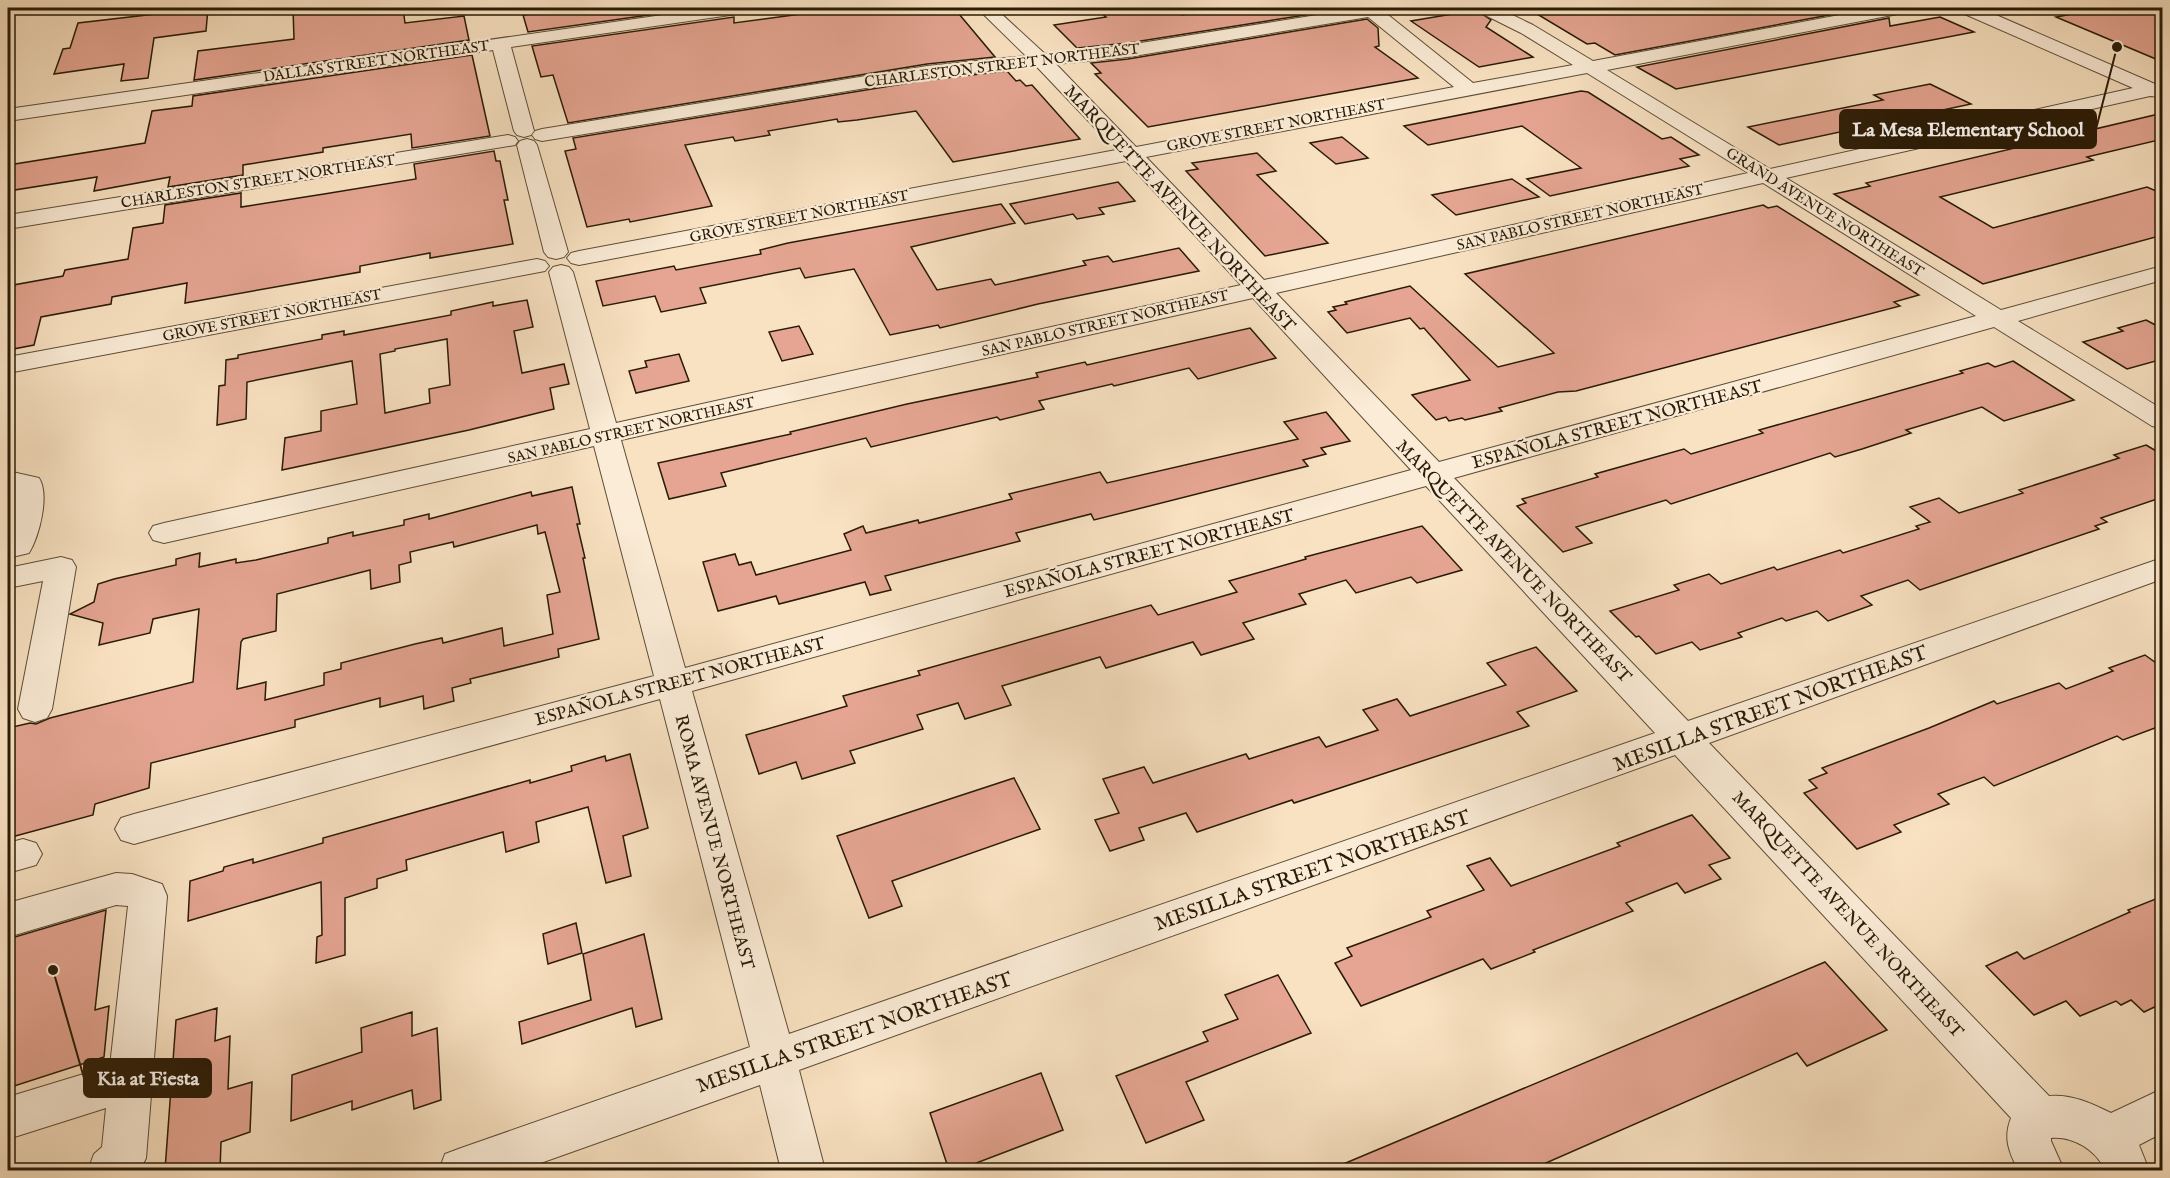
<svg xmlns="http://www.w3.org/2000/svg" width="2170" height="1178" viewBox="0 0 2170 1178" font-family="'IM FELL English',serif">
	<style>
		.building { fill: #e5a592; stroke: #291b07; stroke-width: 1.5; fill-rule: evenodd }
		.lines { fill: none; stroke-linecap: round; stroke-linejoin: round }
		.minor-casing { stroke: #5d4d36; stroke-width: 2 }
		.minor { fill: #fbecd7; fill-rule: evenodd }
		.labels { text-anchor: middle; stroke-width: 4.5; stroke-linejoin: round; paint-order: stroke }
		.far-street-label { font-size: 15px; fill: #291b07; stroke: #fbecd7 }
		.street-label { font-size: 18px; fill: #291b07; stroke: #fbecd7 }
		.near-street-label { font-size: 21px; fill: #291b07; stroke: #fbecd7 }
		.leader { fill: none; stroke: #291b07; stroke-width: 2 }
		.callout-dot { fill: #291b07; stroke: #fbecd7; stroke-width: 2 }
		.callout { fill: #291b07; stroke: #291b07; stroke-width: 2 }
		.callout-label { font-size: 20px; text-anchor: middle; font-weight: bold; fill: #fff }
	</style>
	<rect width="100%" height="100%" fill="#f9e2c2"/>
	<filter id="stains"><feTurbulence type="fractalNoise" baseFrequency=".00333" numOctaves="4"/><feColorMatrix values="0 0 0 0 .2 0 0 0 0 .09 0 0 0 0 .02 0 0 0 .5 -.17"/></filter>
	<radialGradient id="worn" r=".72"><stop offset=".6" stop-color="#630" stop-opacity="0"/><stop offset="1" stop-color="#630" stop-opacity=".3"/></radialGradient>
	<g class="building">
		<polygon points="165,8 208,8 206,31 154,38 148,78 121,81 124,64 54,74 63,49 70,48 78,23 164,13"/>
		<polygon points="293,8 403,8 405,23 464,16 469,40 194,80 198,51 294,39"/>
		<polygon points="553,8 699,8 528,32 523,15 555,11"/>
		<polygon points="846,8 954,8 995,57 927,64 568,123 553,75 541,77 532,46 734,17 734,23"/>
		<polygon points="1095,8 1182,8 1182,15 1229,8 1350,8 1128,43 1077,48 1054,25 1106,17"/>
		<polygon points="1527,8 1867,8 1615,55 1595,43 1587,44"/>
		<polygon points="2050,8 2163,8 2163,62 2056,17 2067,15"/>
		<polygon points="1476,10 1491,20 1486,27 1533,57 1479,67 1411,21"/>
		<polygon points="1940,17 1974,32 1676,89 1637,67 1889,18 1890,26"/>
		<polygon points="1367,19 1378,28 1379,46 1375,47 1418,78 1148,127 1095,74 1101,73 1091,63 1128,59"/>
		<polygon points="472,55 490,136 412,148 411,134 323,148 323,152 243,165 243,175 168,187 170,177 94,191 97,177 8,191 8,169 13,168 15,164 145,143 152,111 192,106 193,96"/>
		<polygon points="1007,71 1016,81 1020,80 1026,86 1032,85 1080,139 953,162 916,111 857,120 838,122 837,119 768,131 770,135 735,141 733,137 685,145 712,206 630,222 629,219 587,227 565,151 576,149 573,138 927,80"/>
		<polygon points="1930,84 1971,104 1779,145 1748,127 1883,100 1874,95"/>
		<polygon points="1581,91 1588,92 1662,139 1671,137 1699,155 1680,159 1689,166 1550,196 1527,179 1581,168 1522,126 1428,145 1404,126"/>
		<polygon points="2163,113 2163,139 2087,157 2093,160 1940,197 1993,228 2147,187 2163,194 2163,235 1983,284 1834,194 1870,186 1866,183"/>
		<polygon points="1342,137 1347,141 1368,158 1336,164 1310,143"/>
		<polygon points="494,151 496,161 500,161 508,200 504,200 513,244 430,258 430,253 360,266 360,272 185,303 187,283 112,297 111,304 41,317 34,345 8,350 8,286 63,276 65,270 128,259 133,228 163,223 165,205 241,193 241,207 324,194 416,179 414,164"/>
		<polygon points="1257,153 1276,171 1257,175 1328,243 1265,256 1186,171 1198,169 1192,163"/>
		<polygon points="1512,179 1539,197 1456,215 1432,195"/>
		<polygon points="1118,182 1135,201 1099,208 1104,214 1077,219 1073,214 1025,224 1010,204"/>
		<polygon points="1001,204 1015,223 911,247 937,290 991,279 995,285 1086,265 1083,261 1108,256 1113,262 1179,248 1199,271 1038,304 940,328 938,325 890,335 854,269 805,278 800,268 700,288 706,303 661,312 655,296 603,306 596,281 674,266 676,270 761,254 760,250 788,243"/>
		<polygon points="1763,205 1768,208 1777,206 1919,295 1894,302 1900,306 1576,391 1558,392 1499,408 1502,411 1465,420 1462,418 1449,421 1446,417 1436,420 1412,395 1470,380 1424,328 1420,329 1410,318 1347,333 1328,312 1336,310 1333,307 1347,304 1345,302 1410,286 1498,367 1554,353 1465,274"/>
		<path d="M527 300 533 327 514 331 522 373 564 364 569 384 550 388 554 409 469 430 282 470 285 438 321 431V411L357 404 352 361 247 382 246 419 217 425 219 386 225 385 226 360 238 358V355L322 339V335L344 331V335L451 315V311L493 302V306ZM447 339 450 385 429 389 430 403 385 413 380 354 395 351V349Z"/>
		<polygon points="2146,320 2163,329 2163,359 2127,369 2083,342 2123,331 2118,328"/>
		<polygon points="799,326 813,354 782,361 769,332"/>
		<polygon points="1250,328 1276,358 1198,379 1189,368 1114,386 1112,384 1039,401 1044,409 1000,420 997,417 871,447 866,438 721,473 726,486 669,499 658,463 791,434 790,432 907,404 1038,377 1036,373 1085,362 1087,365"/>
		<polygon points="679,354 689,381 636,393 629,371 647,367 645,361"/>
		<polygon points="2013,361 2074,400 2004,421 1982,407 1906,430 1911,433 1862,449 1835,457 1830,453 1671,504 1666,500 1576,527 1592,543 1563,552 1517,506 1526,503 1522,499 1598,477 1595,474 1684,449 1691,454 1763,433 1759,430 1963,373 1960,371 1988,363 1995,367"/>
		<polygon points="1326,412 1350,441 1321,448 1326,454 1303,460 1308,466 1094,520 1091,514 1016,533 1020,541 885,576 891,590 870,595 865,582 779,604 776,596 718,611 703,562 735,554 739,565 751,562 756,575 851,550 844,534 863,526 866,533 918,520 919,523 1012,499 1009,494 1100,472 1107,483 1298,439 1284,422"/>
		<polygon points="2146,445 2163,455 2163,497 2101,518 2107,522 2095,526 2099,529 1920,590 1908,580 1861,596 1872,605 1828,621 1817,611 1786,621 1782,618 1738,633 1742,637 1700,650 1692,642 1656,654 1639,636 1636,637 1610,611 1679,590 1674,585 1709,574 1721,584 1774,567 1777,570 1840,550 1843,553 1919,529 1916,526 1930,522 1910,507 1939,498 1959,513 2023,493 2019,490 2119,458 2114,455"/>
		<path d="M572 487 580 524H577L585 558H583L599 639 558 649 559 657 470 679 471 683 452 688 454 701 424 709 423 696 380 707V698L295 720V727L151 763 149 788 95 804 93 815 8 838V728L30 723 36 724 50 718 193 682 199 609 153 619 150 633 99 645 103 623 70 614 94 602 98 584 114 579 176 565V559L200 553 199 567 236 559V563L256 560 328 543V538L353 532V536L404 525V520L429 514V519L531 492 532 496ZM537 525 538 534 545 532 560 592 547 595 553 634 504 646 502 628 443 643 442 638 415 644 341 663V669L324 673V685L265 700 266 682 237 689 241 642 243 639 276 631 277 594 370 570 371 589 400 582 399 565 411 562 410 552 453 542 454 547Z"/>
		<polygon points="1422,526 1462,570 1417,583 1411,577 1356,593 1346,580 1299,594 1306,604 1243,623 1254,639 1201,655 1193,642 1106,668 1100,657 1002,686 1011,705 965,719 958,703 917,715 923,729 850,751 855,763 802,779 796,762 759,774 746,735 847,706 843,696 920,675 918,671 1151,605 1158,615 1237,592 1229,581 1306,559 1305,557"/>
		<polygon points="1536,647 1577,691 1517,712 1529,726 1294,803 1292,800 1197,832 1186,813 1139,828 1144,840 1110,851 1095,820 1119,813 1103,779 1144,767 1153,783 1246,754 1249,759 1319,737 1326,747 1378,730 1363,710 1397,699 1410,716 1506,685 1487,663"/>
		<polygon points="2145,655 2163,668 2163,725 2123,740 2117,736 1994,786 1984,777 1938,794 1949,804 1894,825 1901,832 1857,849 1804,793 1817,788 1809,780 1827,773 1822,768 1929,728 1994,701 1997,704 2059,683 2066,689 2113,671 2109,668"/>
		<polygon points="630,754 648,828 623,836 631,876 606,883 588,807 536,822 539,842 506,852 503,832 406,860 407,870 377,879 377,888 345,898 345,955 316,963 317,937 322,935 321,882 188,921 190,881 223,871 224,867 253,859 253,863 323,843 323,838 530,780 530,783 572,771 571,766 605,756 606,761"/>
		<polygon points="1014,778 1040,829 892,881 902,906 869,918 837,836"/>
		<polygon points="1692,815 1730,858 1709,865 1721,879 1685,893 1677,883 1626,903 1633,911 1533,950 1535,952 1491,969 1483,959 1361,1006 1335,963 1352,956 1347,948 1431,917 1427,911 1484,890 1467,866 1490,858 1511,886 1620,846 1617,843"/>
		<polygon points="2163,896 2163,1003 2144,1012 2131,1000 2121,1005 2116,1001 2080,1016 2066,1001 2034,1015 1986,966 2017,952 2024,959 2130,912 2128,910"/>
		<polygon points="106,910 95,1010 109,1006 104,1057 8,1088 8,939"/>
		<polygon points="576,923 582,953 548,964 543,934"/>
		<polygon points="644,934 662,1019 636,1027 632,1008 522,1044 519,1022 591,1000 583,954"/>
		<polygon points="1825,962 1887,1030 1807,1066 1797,1053 1530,1170 1329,1170"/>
		<polygon points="1278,975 1311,1033 1186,1082 1204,1120 1146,1143 1116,1076 1208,1041 1203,1032 1238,1019 1225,995"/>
		<polygon points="217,1008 215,1041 230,1036 228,1089 252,1082 250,1132 221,1142 220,1170 165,1170 176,1020"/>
		<polygon points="412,1012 412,1036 437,1028 441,1100 414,1109 412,1090 352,1110 352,1101 291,1121 292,1075 362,1052 361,1028"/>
		<polygon points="1041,1073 1063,1130 958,1170 949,1170 930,1113"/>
	</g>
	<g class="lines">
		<g class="minor-casing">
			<g id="minor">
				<polygon points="711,8 753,8 750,12 744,13 511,47 534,131 531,135 524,137 517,135 514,131 493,50 8,121 8,109"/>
				<path d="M977 8H995L1045 54 1128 45 1361 8H1399L1397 12 1387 14 1473 83 1573 65 1521 33 1479 12 1477 8H1498L1533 25 1593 61 1877 8H1911L1909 12 1903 13 1607 70 1770 169 2133 88 1960 12 1958 8H1980L2162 87V97L2150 96 1786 178 2001 310 2162 266V280L2018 321 2162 409V428L2152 426 1994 327 1454 478 1688 721 2162 558V579L1709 743 2049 1096C2071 1094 2091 1103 2111 1113L2162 1089V1133L2139 1145 2149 1170H2105C2096 1150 2073 1136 2051 1138V1141L2064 1170H2018C2009 1152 2003 1138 2011 1118L1675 755 799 1070 825 1170H781L760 1085 521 1170H439L445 1154 461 1148 750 1047 660 699 134 844 121 840 115 829 121 818 134 814 654 676 594 446 164 543 153 540 149 533 153 526 164 523 590 429 549 272 553 267 561 265 569 267 573 272 616 423 1241 285 1126 161 579 265 571 263 567 258 571 253 579 251 1116 150 1036 66 927 78 542 141 535 139 532 135 535 131 542 129 927 66 1026 56ZM1368 17 1454 87 1136 147 1056 64 1128 57ZM1587 73 1748 173 1264 280 1146 157ZM1763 183 1976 316 1439 462 1276 293ZM1253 298 1411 470 685 668 621 440ZM1426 486 1655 733 789 1034 692 691Z"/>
				<polygon points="508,135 515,137 518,141 515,145 8,229 8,215"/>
				<polygon points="527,139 534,141 537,145 568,252 564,257 556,259 548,257 544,252 517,145 520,141"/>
				<polygon points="537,259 545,261 549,266 545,271 8,373 8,357"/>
				<path d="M8 471 39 478C50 495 39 537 29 553L8 558V529L15 502V490L8 489Z"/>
				<polygon points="61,557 72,560 76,567 52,709 47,718 35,722 23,718 18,709 43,581 8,588 8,568"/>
				<polygon points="23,839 36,843 42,854 36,865 8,873 8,843"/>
				<polygon points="116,873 132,874 162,884 167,896 146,1158 140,1170 88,1170 94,1154 102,1147 106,1108 8,1139 8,1097 110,1066 128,906 116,905 8,937 8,903"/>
			</g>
		</g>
		<use href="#minor" class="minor"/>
	</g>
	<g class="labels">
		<g class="far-street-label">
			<text transform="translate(376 61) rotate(-8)" y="5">DALLAS STREET NORTHEAST</text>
			<text transform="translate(1002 65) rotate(-7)" y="5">CHARLESTON STREET NORTHEAST</text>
			<text transform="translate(1276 125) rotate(-11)" y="5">GROVE STREET NORTHEAST</text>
			<text transform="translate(258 181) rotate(-9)" y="5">CHARLESTON STREET NORTHEAST</text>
			<text transform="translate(1825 212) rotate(32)" y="5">GRAND AVENUE NORTHEAST</text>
			<text transform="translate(799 216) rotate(-11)" y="5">GROVE STREET NORTHEAST</text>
			<text transform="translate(1580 217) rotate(-13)" y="5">SAN PABLO STREET NORTHEAST</text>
			<text transform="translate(272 315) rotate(-11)" y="5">GROVE STREET NORTHEAST</text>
			<text transform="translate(1105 323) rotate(-13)" y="5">SAN PABLO STREET NORTHEAST</text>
			<text transform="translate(631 430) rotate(-13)" y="5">SAN PABLO STREET NORTHEAST</text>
		</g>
		<g class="street-label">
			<text transform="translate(1180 208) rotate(47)" y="6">MARQUETTE AVENUE NORTHEAST</text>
			<text transform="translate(1617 424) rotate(-15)" y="6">ESPAÑOLA STREET NORTHEAST</text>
			<text transform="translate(1149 553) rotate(-15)" y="6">ESPAÑOLA STREET NORTHEAST</text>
			<text transform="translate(1514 561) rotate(46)" y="6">MARQUETTE AVENUE NORTHEAST</text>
			<text transform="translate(680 681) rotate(-15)" y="6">ESPAÑOLA STREET NORTHEAST</text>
			<text transform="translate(715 842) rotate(75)" y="6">ROMA AVENUE NORTHEAST</text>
			<text transform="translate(1848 914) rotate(47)" y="6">MARQUETTE AVENUE NORTHEAST</text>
		</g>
		<g class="near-street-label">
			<text transform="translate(1770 708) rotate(-20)" y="7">MESILLA STREET NORTHEAST</text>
			<text transform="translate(1312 870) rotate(-19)" y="7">MESILLA STREET NORTHEAST</text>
			<text transform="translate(854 1032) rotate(-19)" y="7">MESILLA STREET NORTHEAST</text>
		</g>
	</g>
	<path class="leader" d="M2117 47L2096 129M53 970L84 1078"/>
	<g class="callout-dot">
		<circle cx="2117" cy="47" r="6"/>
		<circle cx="53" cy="970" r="6"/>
	</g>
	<g class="callout">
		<rect x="1840" y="110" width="256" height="38" rx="6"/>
		<rect x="84" y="1059" width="127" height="38" rx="6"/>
	</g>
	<g class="callout-label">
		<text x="1968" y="136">La Mesa Elementary School</text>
		<text x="148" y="1085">Kia at Fiesta</text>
	</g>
	<rect width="2170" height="1178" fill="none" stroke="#f9e2c2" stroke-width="30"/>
	<rect x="9" y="9" width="2152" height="1160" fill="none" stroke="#291b07" stroke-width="3"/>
	<rect x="15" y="15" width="2140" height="1148" fill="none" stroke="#291b07" stroke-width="1.5"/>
	<rect width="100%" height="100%" filter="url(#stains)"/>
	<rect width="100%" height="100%" fill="url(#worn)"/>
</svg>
